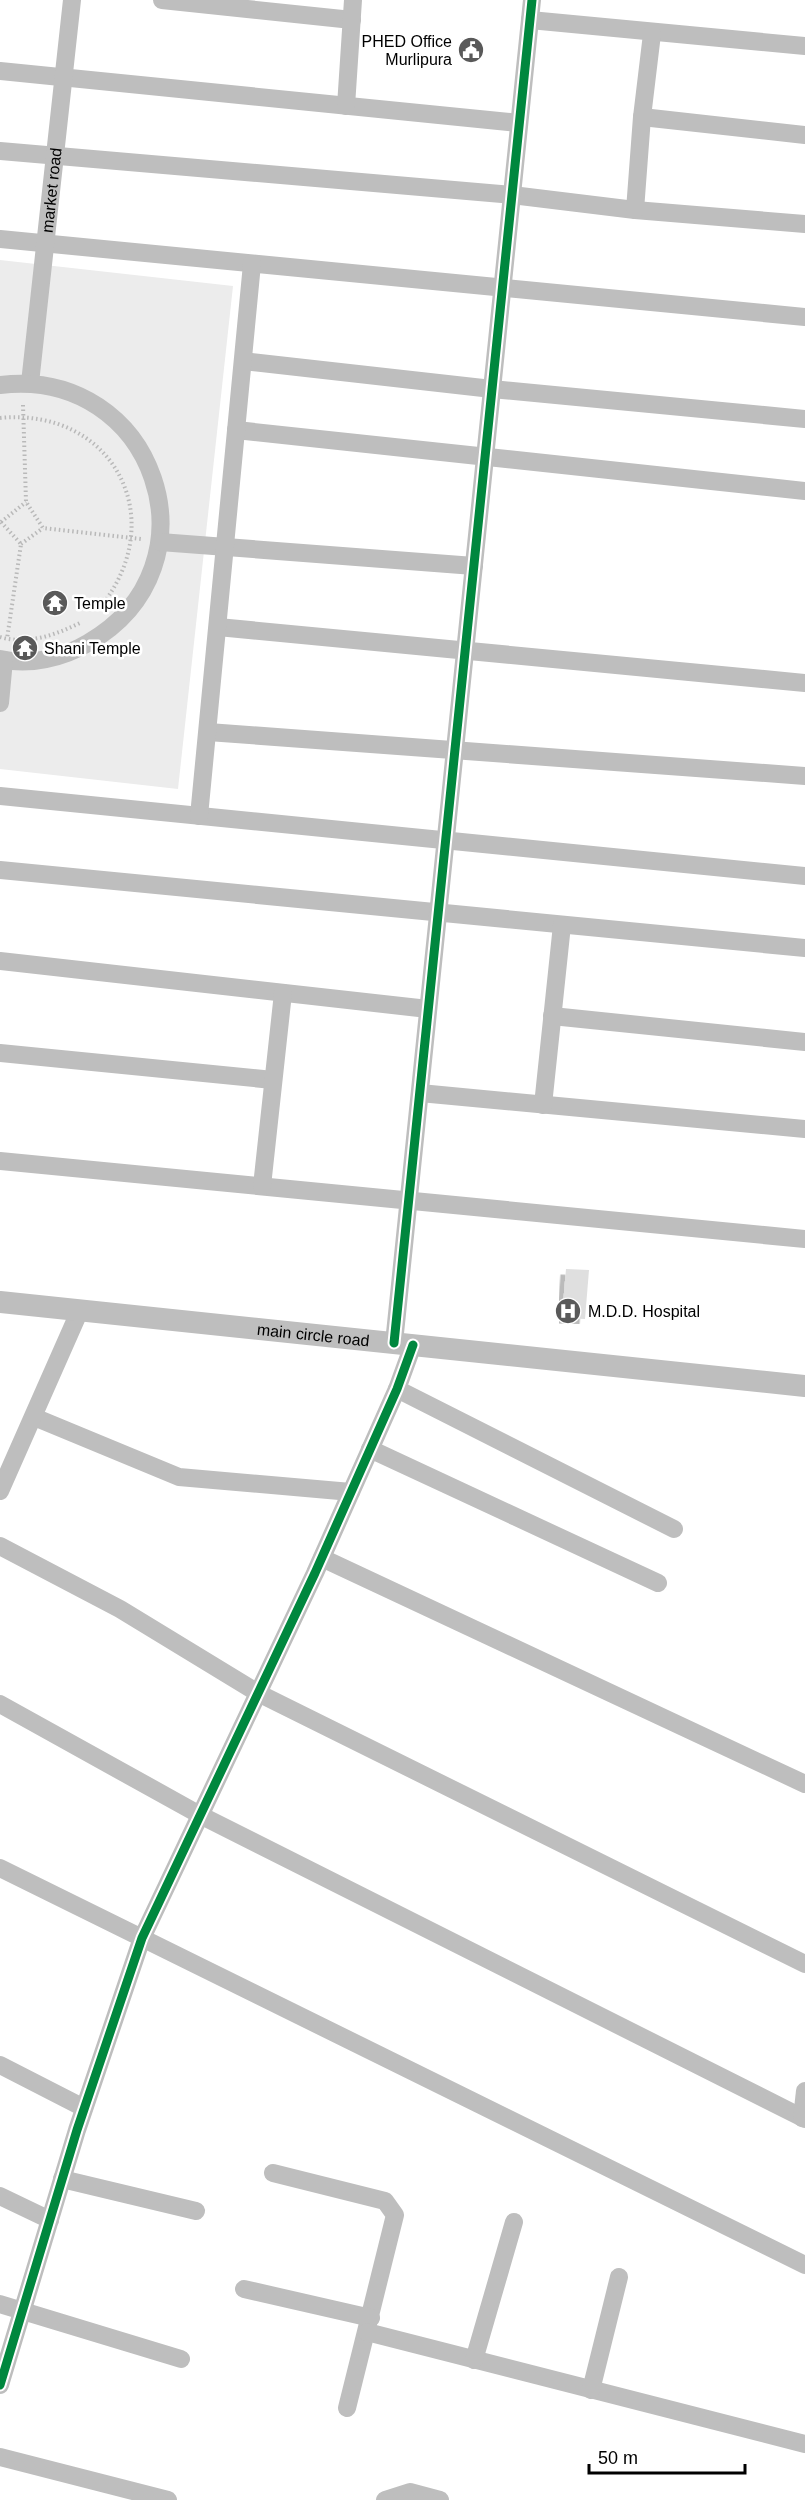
<svg xmlns="http://www.w3.org/2000/svg" width="805" height="2500" viewBox="0 0 805 2500" font-family="Helvetica,sans-serif">
	<style>
		.green { fill: #ececec }
		.building { fill: #dfdfdf; filter: url(#shadow) }
		.lines { fill: none; stroke-linecap: round; stroke-linejoin: round }
		.path { stroke: #b9b9b9; stroke-width: 4; stroke-dasharray: 1.5 3; stroke-linecap: butt }
		.minor { stroke: #bebebe; stroke-width: 18 }
		.tertiary { stroke: #bebebe; stroke-width: 22 }
		.cycleway-casing { stroke: #fff; stroke-width: 13 }
		.cycleway { stroke: #00873e; stroke-width: 9 }
		.labels { text-anchor: middle; stroke-width: 5; stroke-linejoin: round; paint-order: stroke }
		.poi-label { font-size: 16px; fill: #000; stroke: #fff; text-anchor: start }
		.street-label { font-size: 16px; fill: #000; stroke: #fff }
	</style>
	<defs>
		<filter id="shadow"><feDropShadow dx="-5.5" dy="5.5" stdDeviation="0" flood-color="#0004"/></filter>
	</defs>
	<rect width="100%" height="100%" fill="#fff"/>
	<polygon class="green" points="0,260 233,286 178,789 0,769"/>
	<polygon class="building" points="566,1269 589,1270 585,1319 562,1318"/>
	<g class="lines">
		<g class="path">
			<polyline points="23,405 26,502 43,528 141,539"/>
			<path d="M0 418C112 407 171 517 102 605"/>
			<polyline points="1,522 21,544 7,639"/>
			<polyline points="1,522 26,502"/>
			<polyline points="21,544 43,528"/>
			<path d="M0 637C28 645 55 635 80 623"/>
		</g>
		<g class="minor">
			<polyline points="162,0 352,20"/>
			<polyline points="530,20 805,46"/>
			<polyline points="0,71 519,123"/>
			<polyline points="346,106 353,0"/>
			<polyline points="642,117 805,135"/>
			<polyline points="0,151 512,195 635,210 805,224"/>
			<polyline points="635,210 642,117 652,34"/>
			<polyline points="0,239 805,317"/>
			<polyline points="243,361 492,389 805,419"/>
			<path id="s1" d="M30 383 72 0"/>
			<path d="M0 385C155 366 223 566 88 643 63 658 29 666 0 659"/>
			<polyline points="236,430 805,491"/>
			<polyline points="160,542 474,566"/>
			<polyline points="218,627 805,683"/>
			<polyline points="0,703 4,660"/>
			<polyline points="208,732 805,776"/>
			<polyline points="0,796 805,876"/>
			<polyline points="199,816 252,264"/>
			<polyline points="0,870 805,948"/>
			<polyline points="0,961 428,1009"/>
			<polyline points="552,1016 805,1042"/>
			<polyline points="0,1053 273,1080"/>
			<polyline points="420,1093 805,1129"/>
			<polyline points="543,1105 562,925"/>
			<polyline points="0,1161 805,1239"/>
			<polyline points="262,1186 283,993"/>
			<polyline points="394,1343 532,0"/>
			<polyline points="397,1389 674,1529"/>
			<polyline points="34,1417 179,1477 351,1492"/>
			<polyline points="370,1449 658,1583"/>
			<polyline points="0,1491 80,1310"/>
			<polyline points="0,1546 120,1609 258,1693 805,1964"/>
			<polyline points="322,1558 805,1784"/>
			<polyline points="0,1704 200,1815 805,2119"/>
			<polyline points="0,1868 805,2265"/>
			<polyline points="0,2065 84,2108"/>
			<polyline points="802,2118 805,2091"/>
			<polyline points="273,2173 385,2201 395,2215 347,2408"/>
			<polyline points="62,2179 196,2211"/>
			<polyline points="0,2196 50,2220"/>
			<polyline points="244,2289 371,2318"/>
			<polyline points="0,2304 181,2359"/>
			<polyline points="367,2332 805,2444"/>
			<polyline points="474,2360 514,2222"/>
			<polyline points="0,2385 77,2130 142,1938 315,1573 397,1389 413,1345"/>
			<polyline points="591,2390 619,2277"/>
			<polyline points="0,2457 168,2500"/>
			<polyline points="385,2500 410,2492 440,2500"/>
		</g>
		<path class="tertiary" id="s2" d="M0 1302 805 1386"/>
		<g class="cycleway-casing">
			<g id="cycleway">
				<polyline points="394,1343 532,0"/>
				<polyline points="0,2385 77,2130 142,1938 315,1573 397,1389 413,1345"/>
			</g>
		</g>
		<use href="#cycleway" class="cycleway"/>
	</g>
	<defs>
		<g id="civic-disc" transform="scale(1.35)"><circle r="9.5" fill="#595959" stroke="#fff"/><path d="M-.6-6.5H3V-4.5H.6V-3L4-1V1h2V6H-6V1h2V-1L-.6-3ZM-1.2 2.5V6h2.4V2.5Z" fill="#fff"/></g>
		<g id="temple-disc" transform="scale(1.35)"><circle r="9.5" fill="#595959" stroke="#fff"/><path d="M0-6L5-2H3V0L6.5 2.5H4V6H1.5V3h-3V6H-4V2.5H-6.5L-3 0V-2H-5Z" fill="#fff"/></g>
		<g id="hospital-disc" transform="scale(1.35)"><circle r="9.5" fill="#595959" stroke="#fff"/><path d="M-5-5h3v3.5h4V-5h3V5h-3V1.5h-4V5h-3Z" fill="#fff"/></g>
	</defs>
	<g fill-rule="evenodd">
		<use href="#civic-disc" x="471" y="50"/>
		<use href="#temple-disc" x="55" y="603"/>
		<use href="#temple-disc" x="25" y="648"/>
		<use href="#hospital-disc" x="568" y="1311"/>
	</g>
	<g class="labels">
		<g class="poi-label">
			<text x="452" y="47" text-anchor="end">PHED Office<tspan x="452" dy="18">Murlipura</tspan></text>
			<text x="74" y="609">Temple</text>
			<text x="44" y="654">Shani Temple</text>
			<text x="588" y="1317">M.D.D. Hospital</text>
		</g>
		<g class="street-label">
			<text dy="6" stroke="none"><textPath href="#s1" startOffset="194">market road</textPath></text>
			<text dy="6" stroke="none"><textPath href="#s2" startOffset="315">main circle road</textPath></text>
		</g>
	</g>
	<path d="M589 2464v9h156v-9" fill="none" stroke="#000000" stroke-width="3"/>
	<text x="598" y="2464" font-size="18" fill="#000000" stroke="#ffffff" stroke-width="4.5" paint-order="stroke">50 m</text>
</svg>
